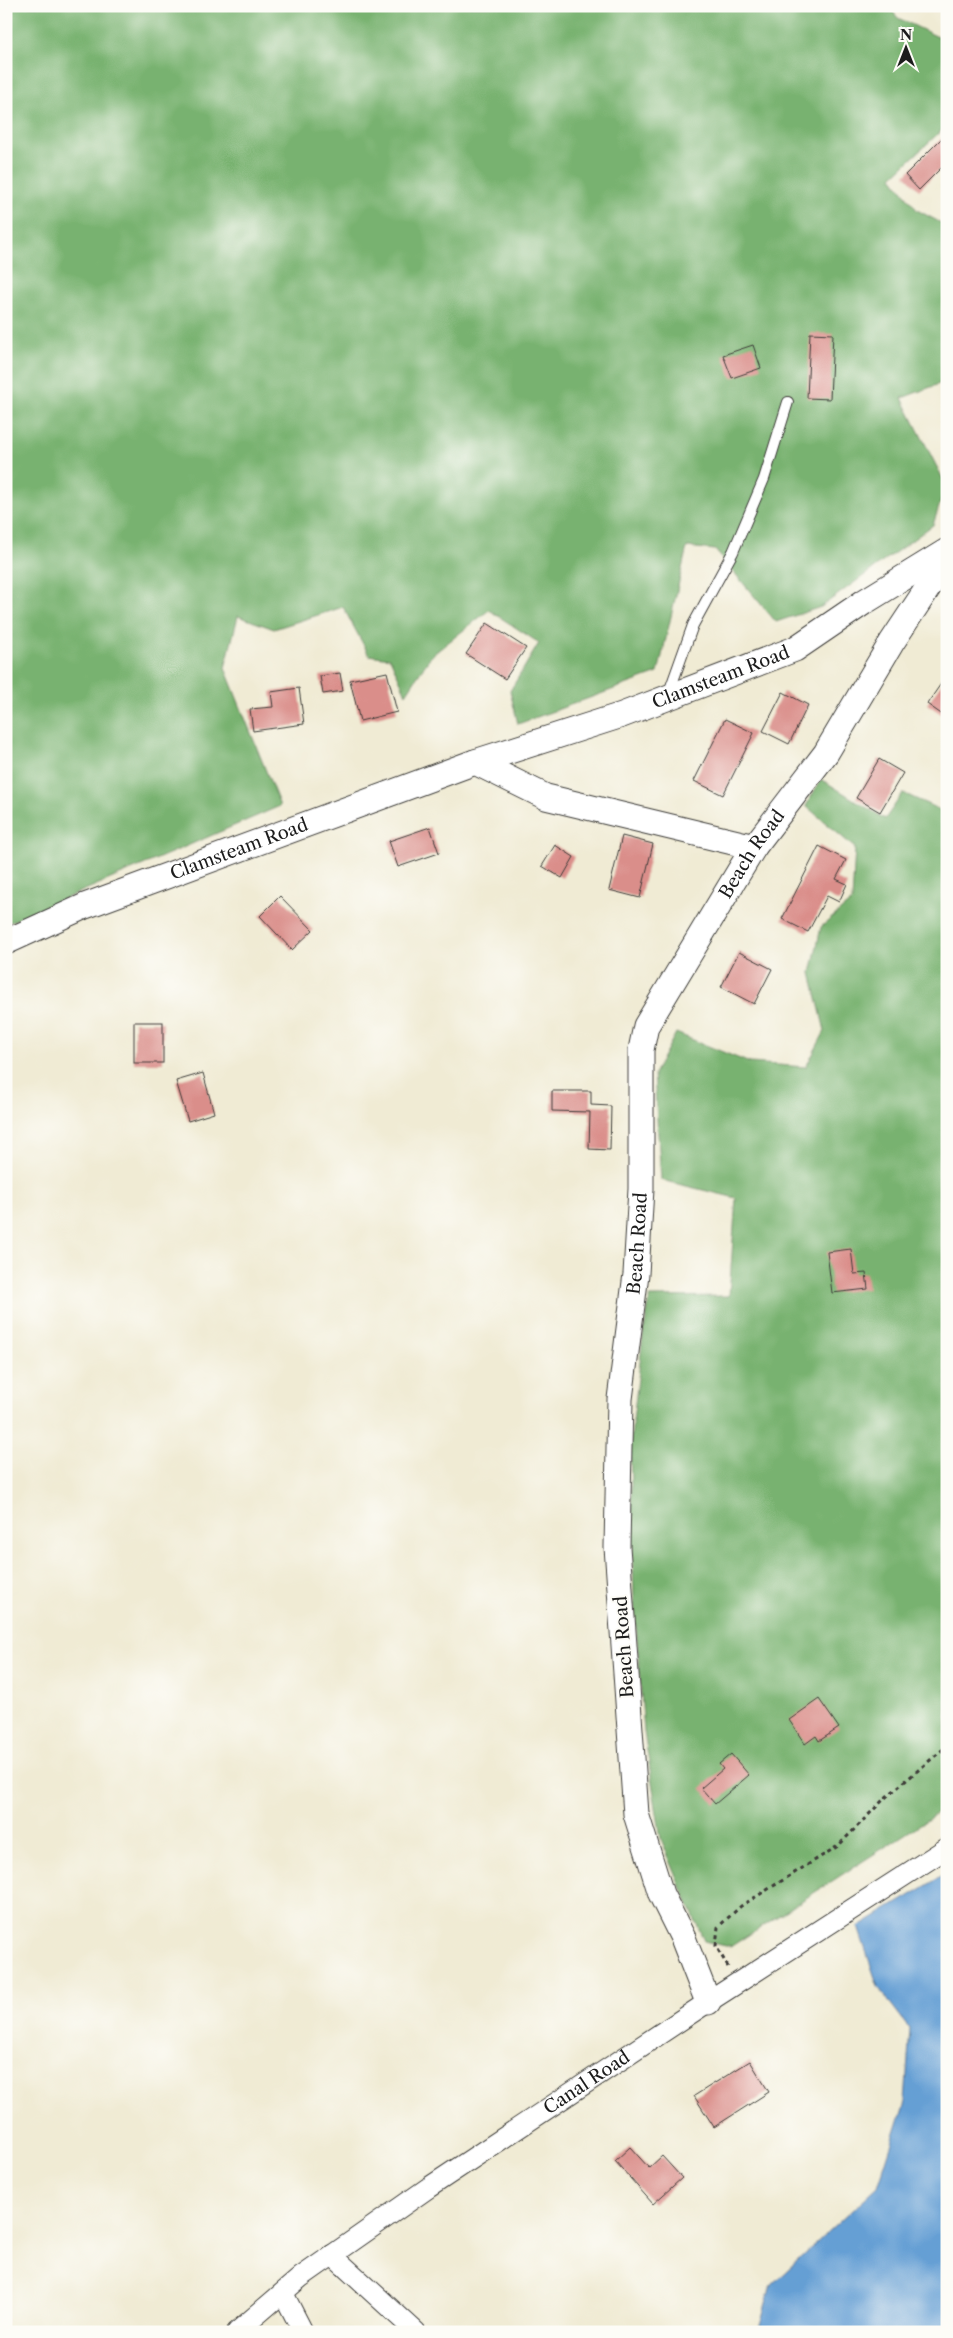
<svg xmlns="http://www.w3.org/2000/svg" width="953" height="2338" viewBox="0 0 953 2338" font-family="'Libre Caslon Text',serif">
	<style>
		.forest { fill: #78b270; stroke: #4a6746 }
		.water { fill: #659fd4; stroke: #405e78 }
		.building { fill: #da8e8a }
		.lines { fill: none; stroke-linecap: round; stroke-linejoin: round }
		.service-casing { stroke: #3c3b38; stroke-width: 12 }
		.minor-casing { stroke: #3c3b38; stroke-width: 22 }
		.tertiary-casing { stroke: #3c3b38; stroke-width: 27 }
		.path { stroke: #3c3b38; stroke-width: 3; stroke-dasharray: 4 4; stroke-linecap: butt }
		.service { stroke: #fff; stroke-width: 10 }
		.minor { stroke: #fff; stroke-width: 20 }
		.tertiary { stroke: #fff; stroke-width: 25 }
		.labels { text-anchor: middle; stroke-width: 4; stroke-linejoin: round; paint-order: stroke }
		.street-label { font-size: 18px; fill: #1c1c1c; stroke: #fdfcf7 }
	</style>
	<rect width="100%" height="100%" fill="#fdfcf7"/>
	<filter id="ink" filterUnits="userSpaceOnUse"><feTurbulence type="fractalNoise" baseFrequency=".02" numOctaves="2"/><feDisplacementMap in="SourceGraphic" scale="10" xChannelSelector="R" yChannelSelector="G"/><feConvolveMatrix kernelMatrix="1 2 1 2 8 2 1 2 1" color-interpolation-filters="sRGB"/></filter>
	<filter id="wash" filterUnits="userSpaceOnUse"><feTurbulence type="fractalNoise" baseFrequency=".0096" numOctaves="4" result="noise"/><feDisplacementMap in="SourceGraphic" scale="20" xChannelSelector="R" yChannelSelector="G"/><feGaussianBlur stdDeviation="1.12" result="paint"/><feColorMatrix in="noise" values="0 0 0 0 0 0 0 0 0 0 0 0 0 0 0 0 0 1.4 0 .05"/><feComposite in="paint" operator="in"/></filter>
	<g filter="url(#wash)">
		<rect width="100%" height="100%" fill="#f0ebd4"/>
		<g class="forest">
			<polygon points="6,6 888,6 898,18 938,37 947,26 947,130 944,128 892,177 917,210 947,226 947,381 902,398 946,485 933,525 821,607 776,622 715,550 687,547 658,673 518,724 510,691 539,643 489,610 431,656 406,694 390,658 369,655 343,607 274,629 238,616 225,668 280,806 6,924"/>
			<polygon points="821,779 885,819 903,793 947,813 947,1807 730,1947 704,1941 661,1839 644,1732 634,1601 630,1446 643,1336 650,1297 729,1296 736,1198 661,1180 654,1074 676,1033 750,1063 806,1067 825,1031 811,973 821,927 852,901 855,848 806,806"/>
		</g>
		<polygon class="water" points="947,1873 947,2332 758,2332 771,2285 878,2186 905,2102 910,2029 878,1987 858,1927"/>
		<g id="blocks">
			<g class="building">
				<polygon points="947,133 947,162 919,190 905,175"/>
				<polygon points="810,333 833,334 830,399 807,398"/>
				<polygon points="753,345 761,368 732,378 723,355"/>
				<polygon points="487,623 526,648 505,679 466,654"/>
				<polygon points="387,672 397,712 360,721 350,680"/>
				<polygon points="340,673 343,691 323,694 320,676"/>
				<polygon points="947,675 947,718 927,704"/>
				<polygon points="299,688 304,724 253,731 250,709 273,707 271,692"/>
				<polygon points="783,692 808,705 789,744 763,731"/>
				<polygon points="725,719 754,733 723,795 694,781"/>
				<polygon points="879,759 903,773 880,812 856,798"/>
				<polygon points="430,827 439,853 398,867 389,841"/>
				<polygon points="622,836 653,844 640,898 609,890"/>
				<polygon points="555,845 574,857 562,878 542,866"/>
				<polygon points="819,846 846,860 836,879 847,884 839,902 827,896 808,932 782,919"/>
				<polygon points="280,896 313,930 292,950 260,916"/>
				<polygon points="739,952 772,969 754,1004 721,987"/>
				<rect x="134" y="1022" width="29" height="41"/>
				<polygon points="203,1073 214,1113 188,1121 176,1081"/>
				<polygon points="552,1091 591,1091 591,1105 611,1106 610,1150 589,1149 590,1112 552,1111"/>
				<polygon points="851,1249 854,1274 866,1273 868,1289 832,1293 827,1252"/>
				<polygon points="819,1699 839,1728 819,1741 816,1736 805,1744 789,1720"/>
				<polygon points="731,1754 749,1775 715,1804 701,1788 723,1769 719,1764"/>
				<polygon points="750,2061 769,2092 714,2127 694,2096"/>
				<polygon points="630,2147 649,2168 662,2156 682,2178 653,2204 615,2161"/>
			</g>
		</g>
	</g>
	<g filter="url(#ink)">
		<use href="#blocks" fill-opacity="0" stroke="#3c3b38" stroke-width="1"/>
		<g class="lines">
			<g class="service-casing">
				<polyline id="service" points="668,695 693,625 733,552 764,479 788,402"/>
			</g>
			<g class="minor-casing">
				<g id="minor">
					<polyline points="332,2255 416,2332"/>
					<polyline points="283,2293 303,2332"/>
					<path id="s1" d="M237 2332 301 2277 428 2188 708 2002 947 1848"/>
				</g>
			</g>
			<g class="tertiary-casing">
				<g id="tertiary">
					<path id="s2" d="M475 762 622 715 795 649 864 602 947 551"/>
					<path id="s3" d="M6 942 85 906 475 762 546 797 754 847"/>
					<path id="s4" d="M708 2002 683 1938 661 1894 636 1814 617 1547 620 1399 636 1274 641 1189V1050L646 1026 754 847 826 753 892 642 947 559"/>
				</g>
			</g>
			<polyline class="path" points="728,1967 716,1946 718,1927 741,1906 838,1846 885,1798 947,1746"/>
			<use href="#service" class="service"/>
			<use href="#minor" class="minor"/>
			<use href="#tertiary" class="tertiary"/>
		</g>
	</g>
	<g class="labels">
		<g class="street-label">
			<text dy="6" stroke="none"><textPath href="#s2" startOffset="260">Clamsteam Road</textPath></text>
			<text dy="6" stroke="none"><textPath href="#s3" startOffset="251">Clamsteam Road</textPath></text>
			<text dy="6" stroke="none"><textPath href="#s4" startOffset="1194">Beach Road</textPath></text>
			<text dy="6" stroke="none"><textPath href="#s4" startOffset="774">Beach Road</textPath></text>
			<text transform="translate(624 1647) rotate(-94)" y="6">Beach Road</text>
			<text dy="6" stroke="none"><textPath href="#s1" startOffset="430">Canal Road</textPath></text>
		</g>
	</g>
	<rect width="953" height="2338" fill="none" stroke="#fdfcf7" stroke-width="25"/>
	<g transform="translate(906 48)" stroke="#fdfcf7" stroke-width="4" paint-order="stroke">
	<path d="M0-4L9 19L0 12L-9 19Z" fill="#1c1c1c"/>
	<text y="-8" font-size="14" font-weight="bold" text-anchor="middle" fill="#1c1c1c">N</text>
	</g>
</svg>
